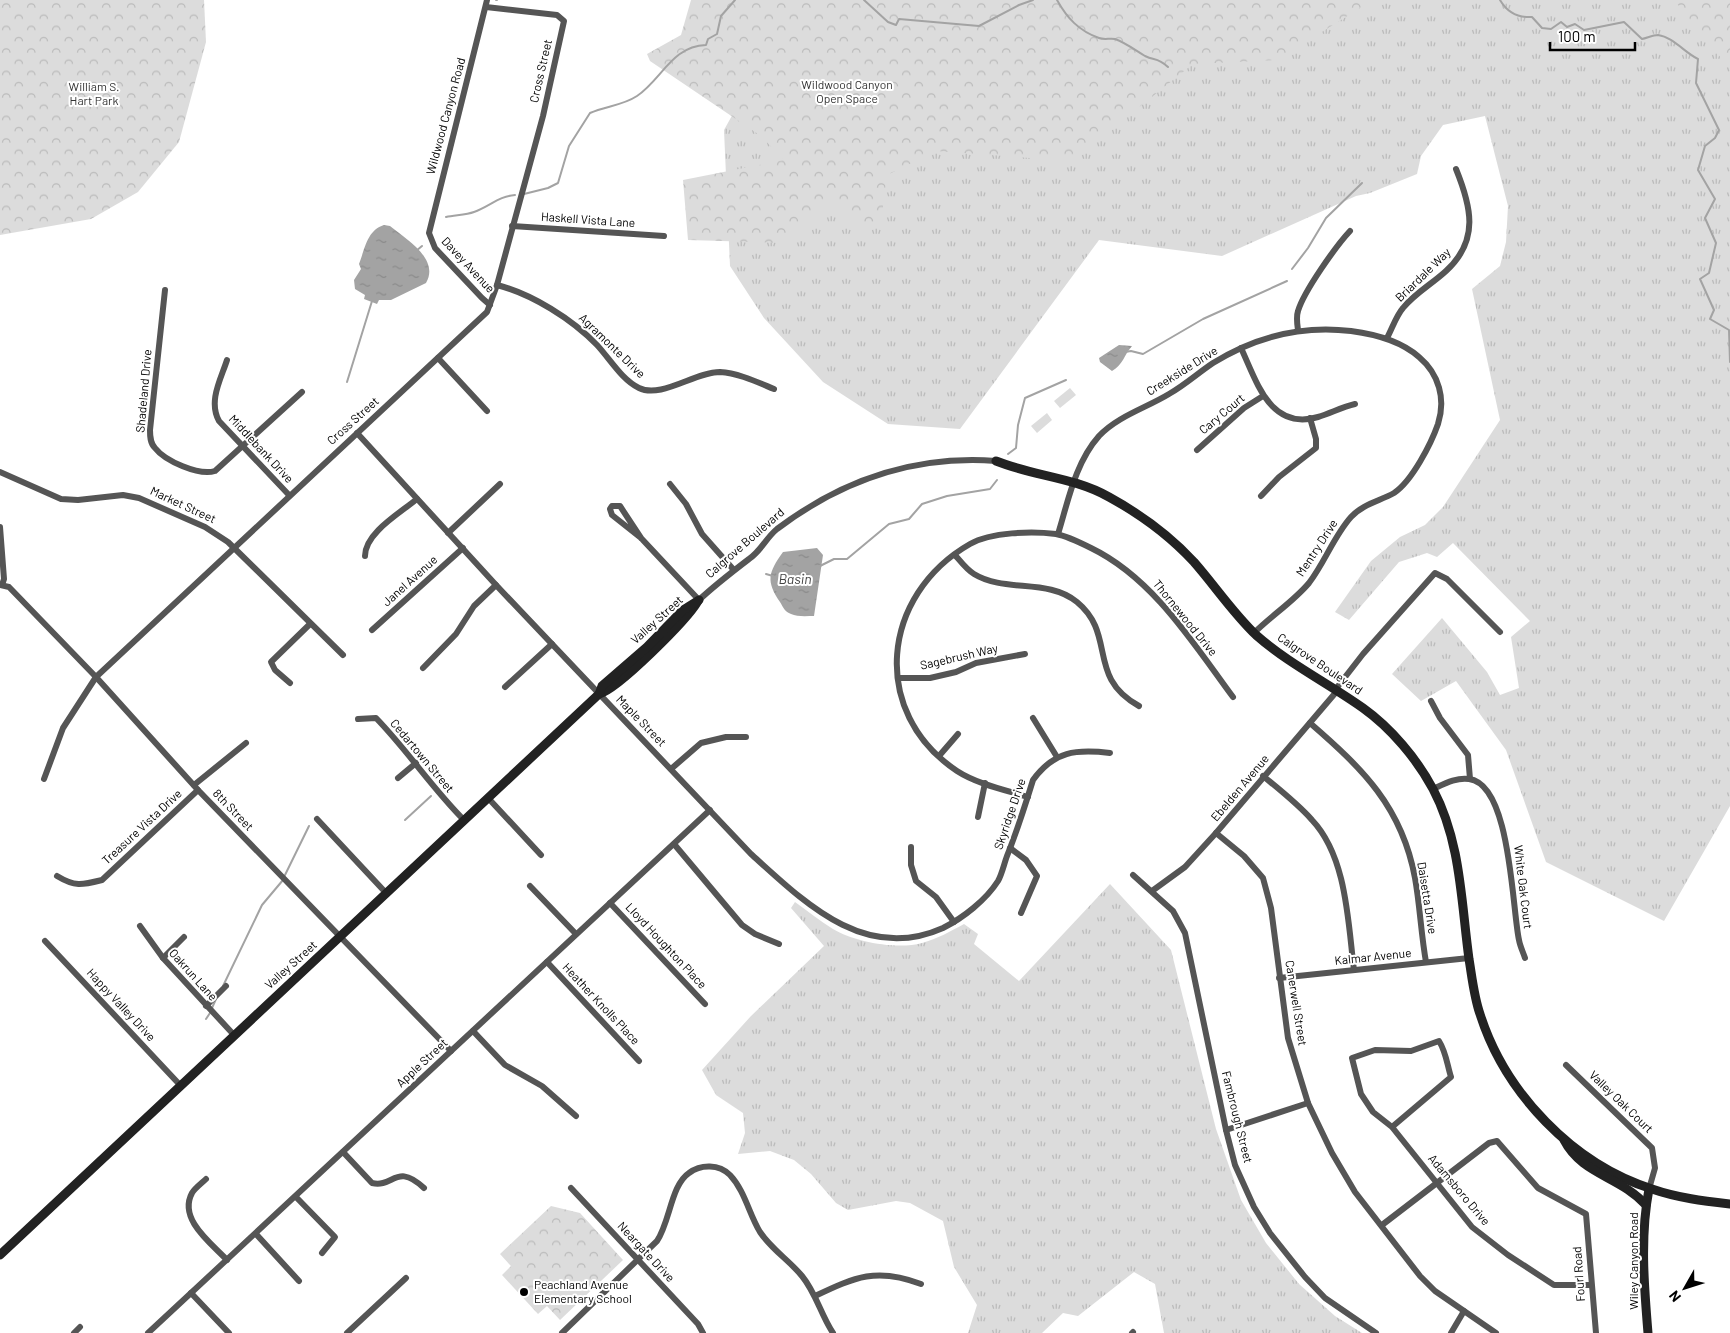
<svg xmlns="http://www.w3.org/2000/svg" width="1730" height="1333" viewBox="0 0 1730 1333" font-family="Barlow,sans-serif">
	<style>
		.grass { fill: url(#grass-tufts) }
		.park { fill: url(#park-crowns) }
		.pitch { fill: #dcdcdc }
		.water { fill: url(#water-ripples) }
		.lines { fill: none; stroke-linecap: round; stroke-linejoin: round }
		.stream { stroke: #a3a3a3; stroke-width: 2 }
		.street { stroke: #555; stroke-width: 6 }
		.secondary { stroke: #222; stroke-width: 9 }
		.poi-dot { fill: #000; stroke: #fff; stroke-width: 2 }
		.labels { text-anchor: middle; stroke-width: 4; stroke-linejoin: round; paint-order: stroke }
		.street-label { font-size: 12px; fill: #000; stroke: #fff }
		.park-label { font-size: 12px; fill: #333; stroke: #fff }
		.poi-label { font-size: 12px; fill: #000; stroke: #fff; text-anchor: start }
		.water-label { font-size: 14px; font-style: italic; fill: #444; stroke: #fff }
	</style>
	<defs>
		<pattern id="grass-tufts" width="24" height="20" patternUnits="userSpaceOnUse" patternTransform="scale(1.25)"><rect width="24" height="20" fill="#dcdcdc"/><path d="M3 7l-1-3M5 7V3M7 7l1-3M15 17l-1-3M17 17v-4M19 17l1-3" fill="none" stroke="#bbb"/></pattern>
		<pattern id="park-crowns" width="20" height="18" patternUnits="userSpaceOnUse" patternTransform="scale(1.25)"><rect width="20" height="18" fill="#dcdcdc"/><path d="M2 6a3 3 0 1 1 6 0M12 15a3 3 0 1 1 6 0" fill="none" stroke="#bbb"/></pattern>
		<pattern id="water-ripples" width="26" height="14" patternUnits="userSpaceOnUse" patternTransform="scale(1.25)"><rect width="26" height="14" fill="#a3a3a3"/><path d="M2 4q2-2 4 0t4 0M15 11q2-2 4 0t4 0" fill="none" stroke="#8b8b8b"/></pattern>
	</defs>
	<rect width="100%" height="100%" fill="#fff"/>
	<g class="grass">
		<polygon points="796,0 1730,0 1730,806 1664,921 1546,862 1506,750 1456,681 1421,701 1392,674 1442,618 1487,672 1500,695 1519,688 1511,637 1530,621 1453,543 1437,557 1427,553 1399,562 1349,620 1335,612 1371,561 1400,537 1425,525 1443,507 1500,420 1472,289 1500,266 1506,242 1508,206 1485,116 1443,125 1421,156 1417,174 1370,193 1356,196 1222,256 1099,240 960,429 888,424 823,382 764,318 730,266 724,130"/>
		<path d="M1110 884 1171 950 1216 1129 1241 1200 1266 1243 1299 1284 1335 1316 1362 1333H1164L1155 1284 1134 1272 1078 1316 1063 1313 1042 1333H968L977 1305 954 1267 943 1221 910 1203 896 1201 848 1210 836 1203 811 1174 794 1160 770 1151 738 1154 745 1133 743 1113 716 1095 702 1070 751 1016 824 946 791 908 795 902C808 911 820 921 833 929 855 942 897 950 922 943 937 939 951 931 964 924L978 934 974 944 1019 981Z"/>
	</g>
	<g class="park">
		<polygon points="0,0 204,0 206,42 179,142 138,192 91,219 0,235"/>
		<polygon points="691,0 1373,0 1277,60 1193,64 1072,161 936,151 887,175 882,214 863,232 831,200 787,243 688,240 683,180 784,160 761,136 650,61 647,54 681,35"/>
		<polygon points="1674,0 1730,0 1730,69"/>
		<polygon points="551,1206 580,1213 623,1260 560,1320 547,1306 538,1314 502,1275 511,1266 500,1254"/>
	</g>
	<g class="pitch">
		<polygon points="1070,388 1076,395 1060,408 1054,401"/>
		<polygon points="1047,413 1052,420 1037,433 1031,426"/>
	</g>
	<g class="water">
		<path d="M384 225 390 226C406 239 440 259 426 283L391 300H379L377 304 364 299 365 295 355 289 354 280 361 269 359 264C365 249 367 230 384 225Z"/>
		<path d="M1119 345 1132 346C1124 355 1123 365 1112 371L1100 362 1099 358Z"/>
		<path d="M817 548 823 555 814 616C807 616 797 617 791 614 785 612 783 607 780 602 766 581 768 573 783 552Z"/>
	</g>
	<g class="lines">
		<g class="stream">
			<polyline points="496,0 497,0"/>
			<polyline points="864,0 888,22 896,25 899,19 979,26 1019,5 1033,0"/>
			<path d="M1057 0C1067 18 1079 31 1099 38 1104 40 1110 38 1115 39 1126 43 1135 50 1145 56 1155 61 1157 57 1168 67"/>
			<path d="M1500 0C1507 12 1517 18 1532 17L1542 28 1551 29 1561 22 1567 27 1575 24 1584 30 1624 22 1642 39C1647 38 1653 35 1658 35 1673 37 1685 53 1698 59L1696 83 1719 130 1715 138 1705 146 1698 170 1715 199 1705 218 1716 243 1709 273 1700 279 1714 310 1710 319 1729 330 1730 362"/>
			<path d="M524 194 548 188 558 183 569 146 590 113C605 106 622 106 637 96 662 79 672 46 706 45L708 39 717 34 721 16 735 0"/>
			<path d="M446 217C455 215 466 215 474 212 489 207 499 196 515 195"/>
			<polyline points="416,251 422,246"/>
			<polyline points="1292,269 1308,248 1326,218 1362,183"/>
			<polyline points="1125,352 1131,351 1143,354 1203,319 1287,281"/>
			<polyline points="347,382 372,301"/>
			<polyline points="1008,454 1016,448 1018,425 1025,398 1066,380"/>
			<polyline points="820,566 834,559 847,559 889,524 909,519 922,504 947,496 990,489 997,480"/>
			<polyline points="766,574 773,576"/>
			<polyline points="405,820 431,796"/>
			<polyline points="285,875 309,826"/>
			<polyline points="223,986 262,905 283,880"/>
			<polyline points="212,1008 216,999"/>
			<polyline points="206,1019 210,1013"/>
		</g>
		<g class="street">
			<polyline points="487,0 429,233 435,248 482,298 490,305"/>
			<polyline points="512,226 664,236"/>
			<path d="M497 285C532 294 572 319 597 345 610 359 622 380 639 388 661 399 695 372 720 372 738 373 757 382 774 389"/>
			<path d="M165 290 150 430C150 436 150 443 155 448 165 461 199 476 215 471L302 392"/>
			<path d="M1298 330C1297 323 1296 317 1298 311 1304 291 1336 246 1350 231"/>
			<path d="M1387 338C1392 329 1396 316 1403 308 1415 293 1432 284 1446 271 1480 240 1471 206 1456 169"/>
			<path d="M1241 348C1257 382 1270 431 1318 417 1331 413 1342 407 1355 404"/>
			<polyline points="438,358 487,411"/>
			<path d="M227 360C221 379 208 401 219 421L289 495"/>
			<path d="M357 433 496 585 751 854C805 903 865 963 943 928 963 918 986 900 998 881 1002 874 1004 864 1007 856 1017 831 1025 806 1033 780 1054 751 1076 749 1110 753"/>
			<polyline points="1197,450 1244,408 1263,396"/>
			<polyline points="0,472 61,499 78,500 123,495 139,498 205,527 228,542 343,655"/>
			<polyline points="670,484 686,504 702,534 733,569"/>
			<polyline points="1261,496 1279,477 1316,448 1316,439 1310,418"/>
			<polyline points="0,527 4,579 2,585"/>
			<polyline points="448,533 500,484"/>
			<path d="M1058 534C1068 502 1075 463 1099 436 1118 416 1146 408 1169 394 1185 385 1198 373 1213 363 1255 337 1301 325 1351 331 1374 334 1401 341 1419 357 1439 374 1446 399 1438 424 1431 444 1412 481 1394 493 1380 501 1363 504 1351 517 1334 536 1325 562 1309 583 1293 602 1272 615 1254 633"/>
			<path d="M641 538 620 506H612L610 509 612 515 641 538 699 600C715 585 732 572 749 559 761 551 766 538 777 529 842 480 915 455 996 461"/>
			<path d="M955 555C961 562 967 570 974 574 1005 593 1048 578 1077 602 1117 635 1086 677 1139 706"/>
			<path d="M365 556C365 533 400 513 417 499"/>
			<polyline points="0,585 9,587 96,677 198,790 451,1051"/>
			<polyline points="372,630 463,548"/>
			<polyline points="423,668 456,634 474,606 496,585"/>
			<polyline points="898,678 930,678 956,672 976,663 1025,654"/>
			<polyline points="290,683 275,670 271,662 310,624"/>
			<polyline points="505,687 552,644"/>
			<polyline points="1335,690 1363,654 1435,573 1447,579 1500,632"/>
			<polyline points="1431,701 1440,718 1468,755 1470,779"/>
			<polyline points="1033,718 1057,757"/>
			<path d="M358 719 376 718C408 751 432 788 464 820"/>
			<path d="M1310 723C1363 769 1402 807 1415 878 1420 906 1421 934 1426 962"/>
			<polyline points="939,756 958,734"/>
			<polyline points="671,769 701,743 726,737 746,737"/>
			<path d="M1263 776C1280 790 1298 804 1312 820 1347 857 1348 923 1354 970"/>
			<polyline points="398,778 416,763"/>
			<polyline points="44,779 63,728 96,677 487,312 497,285 543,116 564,21 557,15 486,7"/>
			<polyline points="194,785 246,743"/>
			<path d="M1433 789C1444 784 1457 777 1469 779 1511 784 1512 909 1519 940 1520 946 1523 952 1525 958"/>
			<path d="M1028 797C1005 790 977 784 957 771 869 712 881 595 970 544 991 532 1032 531 1056 534 1067 536 1081 543 1091 548 1153 578 1193 643 1233 697"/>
			<polyline points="489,799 541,855"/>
			<polyline points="978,817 985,783"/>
			<polyline points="317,819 387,894"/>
			<polyline points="1216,833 1244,856 1263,878 1271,908 1288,1038 1308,1103 1332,1153 1355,1192 1420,1276 1435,1291 1496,1333"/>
			<polyline points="674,844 742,925 755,934 779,944"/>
			<polyline points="911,847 911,865 916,881 936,897 954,922"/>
			<polyline points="1010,848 1026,860 1037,876 1021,913"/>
			<polyline points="1133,875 1173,911 1185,933 1226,1130 1235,1165 1254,1207 1270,1233 1305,1277 1325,1298 1376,1333"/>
			<path d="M57 876C75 887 82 885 102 880L198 790"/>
			<polyline points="530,886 576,934"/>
			<polyline points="1152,891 1185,867 1216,833 1337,691"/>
			<polyline points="610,903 705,1004"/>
			<polyline points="140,926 163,958 234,1035"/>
			<polyline points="45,941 180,1085"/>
			<polyline points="163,958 184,937"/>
			<polyline points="547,962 639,1061"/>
			<polyline points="1279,978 1469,958"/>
			<polyline points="206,1006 226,986"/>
			<polyline points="473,1031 505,1065 542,1086 576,1116"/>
			<polyline points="1566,1065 1652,1148 1655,1168 1649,1189"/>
			<path d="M1392 1127 1451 1077C1447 1064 1446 1052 1439 1041L1411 1051 1375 1050 1352 1058 1361 1094 1373 1112 1392 1127 1472 1227 1508 1255 1554 1285H1591"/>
			<polyline points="1226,1130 1308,1103"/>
			<path d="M343 1152 372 1183C394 1188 396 1162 424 1188"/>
			<path d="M206 1179C202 1183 195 1188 192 1193 178 1219 211 1243 227 1260"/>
			<polyline points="571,1188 698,1324 703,1333"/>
			<polyline points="296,1197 335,1237 322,1253"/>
			<polyline points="1382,1225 1489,1143 1497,1141 1538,1188 1586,1214 1596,1333"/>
			<polyline points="256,1234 299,1281"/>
			<polyline points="191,1293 229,1333"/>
			<path d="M815 1296C855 1277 877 1267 921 1284"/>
			<polyline points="74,1333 80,1327"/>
			<polyline points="148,1333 710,810"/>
			<polyline points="347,1333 406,1278"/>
			<path d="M562 1333 657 1241C670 1222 671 1185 689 1173 701 1164 719 1164 730 1175 745 1191 749 1214 760 1232 772 1250 789 1260 802 1276 816 1293 821 1315 833 1333"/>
			<polyline points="1132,1333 1133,1332"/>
			<polyline points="1451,1333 1464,1311"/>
		</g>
		<g class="secondary">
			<path d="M996 461C1033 476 1074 477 1109 497 1140 514 1170 536 1194 562 1215 586 1233 613 1256 635 1289 664 1328 683 1363 708 1391 728 1417 759 1433 789 1461 842 1461 901 1469 959 1472 977 1474 997 1480 1014 1505 1093 1573 1164 1652 1189 1678 1198 1704 1201 1730 1204"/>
			<path d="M599 694C618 689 687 620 698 601"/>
			<path d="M1564 1140C1582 1175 1620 1176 1646 1205"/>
			<polyline points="0,1255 599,694 602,686 647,647 683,610 699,600"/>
			<path d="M1648 1333C1644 1285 1640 1236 1649 1189"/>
		</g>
	</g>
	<circle class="poi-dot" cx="524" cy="1292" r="5"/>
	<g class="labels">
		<g class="street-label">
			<text transform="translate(541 71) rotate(-77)" y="4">Cross Street</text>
			<text transform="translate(446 116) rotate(-75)" y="4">Wildwood Canyon Road</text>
			<text transform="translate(588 220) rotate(4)" y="4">Haskell Vista Lane</text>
			<text transform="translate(468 265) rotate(47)" y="4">Davey Avenue</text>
			<text transform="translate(1423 275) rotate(-44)" y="4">Briardale Way</text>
			<text transform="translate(612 346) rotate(44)" y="4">Agramonte Drive</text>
			<text transform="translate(1182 371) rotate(-32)" y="4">Creekside Drive</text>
			<text transform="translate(144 391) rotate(-85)" y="4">Shadeland Drive</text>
			<text transform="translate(1222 414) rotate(-40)" y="4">Cary Court</text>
			<text transform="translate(353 421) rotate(-42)" y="4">Cross Street</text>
			<text transform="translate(261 449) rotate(47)" y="4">Middlebank Drive</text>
			<text transform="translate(183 505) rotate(25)" y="4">Market Street</text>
			<text transform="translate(745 543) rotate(-41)" y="4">Calgrove Boulevard</text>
			<text transform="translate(1317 548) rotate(-57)" y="4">Mentry Drive</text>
			<text transform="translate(410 581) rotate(-42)" y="4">Janel Avenue</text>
			<text transform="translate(1185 618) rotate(51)" y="4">Thornewood Drive</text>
			<text transform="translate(657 620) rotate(-42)" y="4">Valley Street</text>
			<text transform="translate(959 657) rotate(-13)" y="4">Sagebrush Way</text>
			<text transform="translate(1320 664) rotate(34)" y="4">Calgrove Boulevard</text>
			<text transform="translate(641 721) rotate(46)" y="4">Maple Street</text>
			<text transform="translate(422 756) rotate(50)" y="4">Cedartown Street</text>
			<text transform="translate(1240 788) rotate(-50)" y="4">Ebelden Avenue</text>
			<text transform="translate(233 810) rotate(46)" y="4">8th Street</text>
			<text transform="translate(1010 814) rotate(-71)" y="4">Skyridge Drive</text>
			<text transform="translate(142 827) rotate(-43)" y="4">Treasure Vista Drive</text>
			<text transform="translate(1523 887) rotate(83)" y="4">White Oak Court</text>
			<text transform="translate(1427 898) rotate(81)" y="4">Daisetta Drive</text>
			<text transform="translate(666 946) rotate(47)" y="4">Lloyd Houghton Place</text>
			<text transform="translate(1373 957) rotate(-6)" y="4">Kalmar Avenue</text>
			<text transform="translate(291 965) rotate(-42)" y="4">Valley Street</text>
			<text transform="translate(193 975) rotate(48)" y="4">Oakrun Lane</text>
			<text transform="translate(1296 1003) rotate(81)" y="4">Canerwell Street</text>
			<text transform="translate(601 1004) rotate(47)" y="4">Heather Knolls Place</text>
			<text transform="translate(121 1005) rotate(47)" y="4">Happy Valley Drive</text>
			<text transform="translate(422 1063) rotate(-43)" y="4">Apple Street</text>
			<text transform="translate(1621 1102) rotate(44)" y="4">Valley Oak Court</text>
			<text transform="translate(1237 1117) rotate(76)" y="4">Fambrough Street</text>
			<text transform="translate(1459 1190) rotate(50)" y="4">Adamsboro Drive</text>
			<text transform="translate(646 1252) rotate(47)" y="4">Neargate Drive</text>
			<text transform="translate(1634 1261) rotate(-90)" y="4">Wiley Canyon Road</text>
			<text transform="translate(1579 1274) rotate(-94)" y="4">Fourl Road</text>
		</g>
		<g class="park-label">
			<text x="847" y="89">Wildwood Canyon<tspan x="847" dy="14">Open Space</tspan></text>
			<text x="94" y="91">William S.<tspan x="94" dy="14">Hart Park</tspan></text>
		</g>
		<g class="poi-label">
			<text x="534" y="1289">Peachland Avenue<tspan x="534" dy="14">Elementary School</tspan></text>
		</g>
		<g class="water-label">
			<text x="795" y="584">Basin</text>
		</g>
	</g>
	<g transform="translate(1685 1288) rotate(231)" stroke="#ffffff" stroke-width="4" paint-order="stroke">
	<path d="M0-4L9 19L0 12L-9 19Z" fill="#000000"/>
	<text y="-8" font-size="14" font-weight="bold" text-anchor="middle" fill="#000000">N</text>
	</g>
	<path d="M1550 42v8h85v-8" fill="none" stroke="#000000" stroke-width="2.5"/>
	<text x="1558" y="42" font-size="15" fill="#000000" stroke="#ffffff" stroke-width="4" paint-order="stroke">100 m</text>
</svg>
